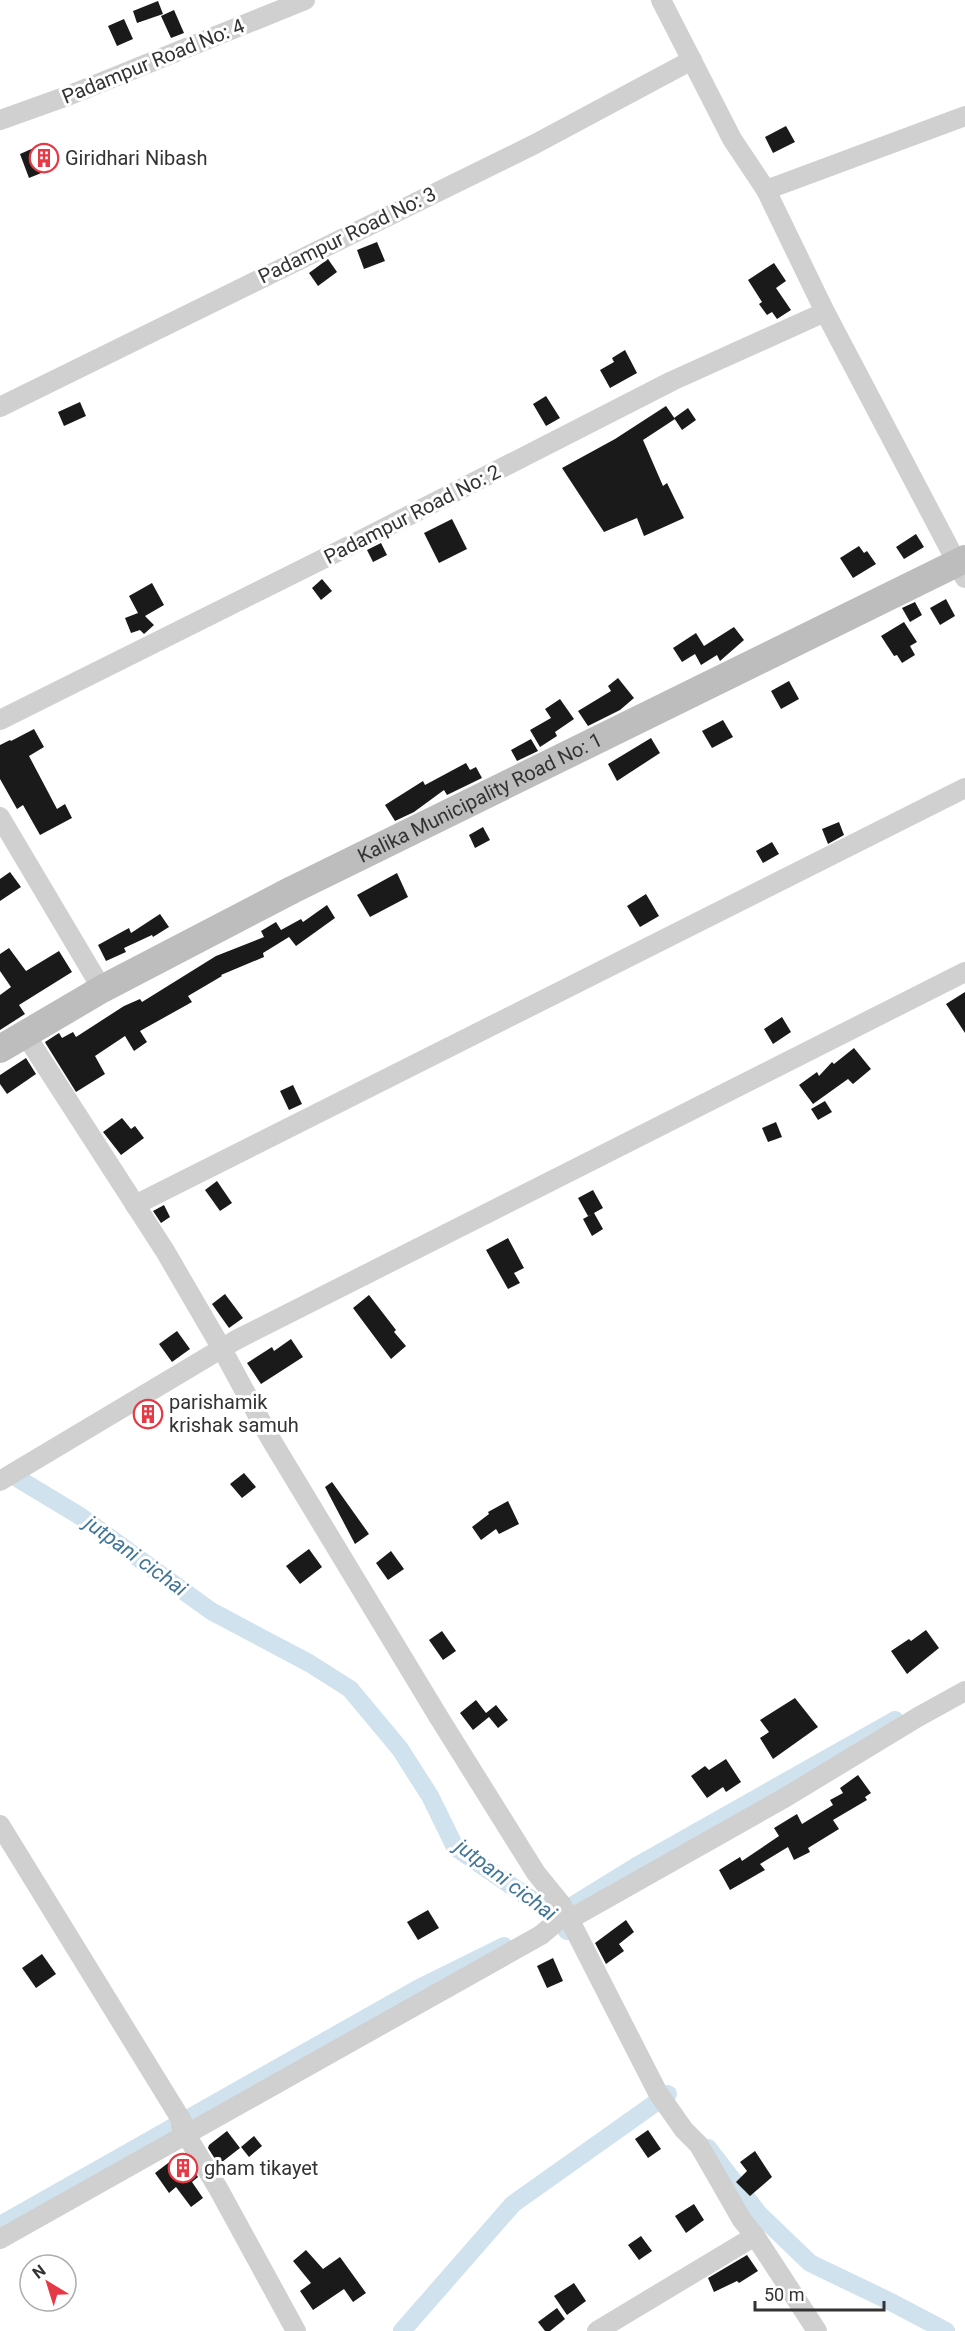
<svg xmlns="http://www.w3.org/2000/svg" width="965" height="2331" viewBox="0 0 965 2331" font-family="Roboto,sans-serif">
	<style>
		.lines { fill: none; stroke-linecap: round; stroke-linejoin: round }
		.canal { stroke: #cfe2ee; stroke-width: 18 }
		.building { fill: #1a1a1a }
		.street { stroke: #d0d0d0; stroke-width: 20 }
		.secondary { stroke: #bdbdbd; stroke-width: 28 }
		.labels { text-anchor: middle; stroke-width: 6; stroke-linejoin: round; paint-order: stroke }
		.street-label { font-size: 20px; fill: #333; stroke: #fff }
		.poi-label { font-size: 20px; fill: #333; stroke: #fff; text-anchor: start }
		.water-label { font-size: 21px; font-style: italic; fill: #3f7597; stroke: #fff }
	</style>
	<rect width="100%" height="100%" fill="#fff"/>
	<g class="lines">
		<g class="canal">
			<polyline points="17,1478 80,1516 211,1611 309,1663 350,1689 400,1749 430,1796 455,1847 560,1919 567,1931"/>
			<polyline points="556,1921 572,1906 640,1864 895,1720"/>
			<polyline points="708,2148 759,2214 810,2263 889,2301 946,2331"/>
			<polyline points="0,2225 419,1988 504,1946"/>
			<polyline points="402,2331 513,2204 668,2094"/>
		</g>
	</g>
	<g class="building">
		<polygon points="158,1 163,14 137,23 133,11"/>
		<polygon points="174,10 184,33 171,38 161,16"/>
		<polygon points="124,19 133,39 117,46 108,26"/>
		<polygon points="786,126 795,142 773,153 765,137"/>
		<polygon points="45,143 56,167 29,178 20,154"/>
		<polygon points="377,242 385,261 364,269 357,250"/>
		<polygon points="328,259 337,272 318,286 309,273"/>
		<polygon points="774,263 786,281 776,288 791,310 777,319 772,312 767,315 759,304 762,302 748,280"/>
		<polygon points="625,350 637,373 610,388 600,370 614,362 612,358"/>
		<polygon points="546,396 560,418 546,426 533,404"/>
		<polygon points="80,402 86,416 64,426 58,412"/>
		<polygon points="666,406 675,419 643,440 663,486 667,483 684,518 644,536 637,518 604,532 562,468 615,439"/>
		<polygon points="688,408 696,420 682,430 674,418"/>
		<polygon points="452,519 467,549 439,563 424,533"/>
		<polygon points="916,534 924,547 904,559 896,547"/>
		<polygon points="381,543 387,555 373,562 367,550"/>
		<polygon points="859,546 864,553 867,551 876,564 853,578 840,558"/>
		<polygon points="322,579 332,591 321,600 312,588"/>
		<polygon points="152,583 164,605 145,616 154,625 144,634 140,630 131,633 125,618 138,613 129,596"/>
		<polygon points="946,599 955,616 940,625 930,608"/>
		<polygon points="915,602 922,615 910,622 902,608"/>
		<polygon points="904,622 917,642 910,646 915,655 902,663 897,655 894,656 881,636"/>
		<polygon points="734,627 744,640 720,661 717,655 701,665 695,654 682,662 673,648 696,633 704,646"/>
		<polygon points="618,678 634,698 620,710 588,726 578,711 611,691 608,686"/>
		<polygon points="789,681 799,699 781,709 771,691"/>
		<polygon points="560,699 574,719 555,732 557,736 540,747 530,730 551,718 545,709"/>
		<polygon points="723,720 733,737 712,748 702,731"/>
		<polygon points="34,729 44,747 29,756 57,809 65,804 72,818 40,835 23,805 17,809 0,779 0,745 10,740 11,741"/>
		<polygon points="651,738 660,753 617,781 608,764"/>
		<polygon points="531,739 538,751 517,761 511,750"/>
		<polygon points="466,763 470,770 476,767 482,778 447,795 444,790 414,812 395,821 385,805 423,781 425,785"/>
		<polygon points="839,822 844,835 828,844 822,829"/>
		<polygon points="483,827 490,840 475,848 469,835"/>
		<polygon points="772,842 779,854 763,863 756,851"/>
		<polygon points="10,872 21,887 0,901 0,879"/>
		<polygon points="397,873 408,897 370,917 357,895"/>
		<polygon points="646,894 659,916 640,927 627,906"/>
		<polygon points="327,905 335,918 296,946 289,937 263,953 264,957 221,975 222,976 188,996 192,1002 140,1031 147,1042 134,1051 125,1036 95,1056 105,1074 76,1092 46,1044 45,1042 59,1033 62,1038 73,1032 76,1037 124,1006 140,999 142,1002 216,956 264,937 261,931 276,922 281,930 301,919 303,922"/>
		<polygon points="160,914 169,927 153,937 152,935 124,948 126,952 106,961 98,945 129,928 131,933"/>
		<polygon points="9,948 26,971 59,951 72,972 19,1005 25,1014 0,1030 0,995 11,987 0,971 0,954"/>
		<polygon points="965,992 965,1033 946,1004"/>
		<polygon points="782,1017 791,1032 773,1044 764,1029"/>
		<polygon points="854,1048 871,1069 853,1084 848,1079 813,1104 799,1085 817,1072 819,1076 832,1062 834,1064"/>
		<polygon points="26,1058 36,1074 7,1094 0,1084 0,1075"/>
		<polygon points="293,1085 302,1104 289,1110 280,1091"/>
		<polygon points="825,1101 832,1112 818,1120 811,1109"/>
		<polygon points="122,1118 131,1129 135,1126 144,1138 121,1155 103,1132"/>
		<polygon points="776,1122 782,1137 768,1142 762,1128"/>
		<polygon points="217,1181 232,1203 220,1211 205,1190"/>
		<polygon points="593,1190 603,1208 594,1213 603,1229 592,1236 583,1219 592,1214 588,1216 578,1198"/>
		<polygon points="164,1205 170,1217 161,1223 153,1211"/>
		<polygon points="508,1238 524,1268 514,1273 520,1283 508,1289 486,1250"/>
		<polygon points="225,1294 243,1318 229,1328 212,1304"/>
		<polygon points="369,1295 396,1330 394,1332 406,1346 391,1359 353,1308"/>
		<polygon points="177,1331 190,1349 172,1362 159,1344"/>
		<polygon points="291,1339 303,1357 261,1384 247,1363 272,1347 274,1351"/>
		<polygon points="244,1473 256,1487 242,1498 230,1484"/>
		<polygon points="332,1482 369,1534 355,1544 325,1487"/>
		<polygon points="508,1501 519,1524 499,1534 496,1529 481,1540 472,1527 489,1514 488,1512"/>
		<polygon points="309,1549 322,1567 300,1584 286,1566"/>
		<polygon points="391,1551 404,1569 388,1580 376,1563"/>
		<polygon points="926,1630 939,1648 907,1674 891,1651 909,1639 911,1641"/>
		<polygon points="442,1631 456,1651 443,1660 429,1640"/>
		<polygon points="795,1698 818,1727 773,1759 760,1738 769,1732 760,1720"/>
		<polygon points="476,1700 486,1713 496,1705 508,1720 498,1728 489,1717 473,1730 460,1713"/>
		<polygon points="726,1759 741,1782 726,1792 723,1787 707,1798 691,1776 705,1766 709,1770"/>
		<polygon points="858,1775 871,1793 865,1797 867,1800 833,1820 839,1829 808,1848 810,1852 794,1860 788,1847 760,1864 765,1870 730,1890 719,1870 740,1857 742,1861 779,1836 774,1828 797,1814 802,1824 833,1805 830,1800 843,1793 840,1788"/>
		<polygon points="428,1910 439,1928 418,1940 407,1922"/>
		<polygon points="626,1920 634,1932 619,1944 624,1951 606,1964 595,1943"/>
		<polygon points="42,1954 56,1974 36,1988 22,1968"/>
		<polygon points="553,1958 563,1981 547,1988 537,1966"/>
		<polygon points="648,2130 661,2149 648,2158 635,2139"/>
		<polygon points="227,2131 240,2148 222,2162 220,2160 217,2162 208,2148 209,2145"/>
		<polygon points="254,2136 262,2146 249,2157 241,2147"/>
		<polygon points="755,2151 772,2177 750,2196 736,2182 747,2171 740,2162"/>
		<polygon points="180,2154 188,2164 189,2163 198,2177 192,2182 203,2198 191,2207 176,2187 169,2193 155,2173"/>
		<polygon points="694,2204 704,2220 686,2233 675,2216"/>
		<polygon points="641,2236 652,2251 639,2260 628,2245"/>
		<polygon points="306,2250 323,2269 340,2257 366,2293 353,2302 344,2289 313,2310 300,2291 311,2283 293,2261"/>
		<polygon points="747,2255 758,2271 739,2283 737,2281 714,2292 708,2278"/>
		<polygon points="574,2283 586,2301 567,2315 554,2296"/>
		<polygon points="557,2308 565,2319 550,2331 545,2331 538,2322"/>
	</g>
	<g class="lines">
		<g class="street">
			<polyline points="661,0 732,139 766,190 825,312 965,578"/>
			<polyline points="0,120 70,95 305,0"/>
			<polyline points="766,190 965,116"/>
			<polyline points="0,407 535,144 692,60"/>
			<polyline points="0,720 363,539 672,381 825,312"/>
			<polyline points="0,817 102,989"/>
			<polyline points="25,1034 165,1251 222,1349 270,1438 438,1716 536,1873 562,1905 658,2093 684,2130 699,2145 742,2220 755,2236 817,2331"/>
			<polyline points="135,1205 965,788"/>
			<polyline points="0,1481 236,1340 965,972"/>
			<polyline points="0,1825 182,2121 181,2126 219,2190 296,2331"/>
			<polyline points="0,2239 541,1935 560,1919 570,1919 786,1797 918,1717 965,1691"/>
			<polyline points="597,2331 755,2236"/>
		</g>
		<path class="secondary" id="s1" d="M0 1049 102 989 292 890 965 559"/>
	</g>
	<defs>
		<g id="building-ring" transform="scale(1.5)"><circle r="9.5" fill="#fff" stroke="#e63946" stroke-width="1.5"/><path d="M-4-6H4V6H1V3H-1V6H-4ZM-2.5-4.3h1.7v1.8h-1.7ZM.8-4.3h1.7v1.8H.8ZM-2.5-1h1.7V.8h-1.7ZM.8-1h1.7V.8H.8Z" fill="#e63946"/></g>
	</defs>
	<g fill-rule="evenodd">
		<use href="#building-ring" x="44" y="158"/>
		<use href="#building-ring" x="148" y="1414"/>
		<use href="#building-ring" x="183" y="2168"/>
	</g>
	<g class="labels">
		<g class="street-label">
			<text transform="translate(153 61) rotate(-22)" y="7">Padampur Road No: 4</text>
			<text transform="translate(347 235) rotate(-26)" y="7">Padampur Road No: 3</text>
			<text transform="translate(412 514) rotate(-27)" y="7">Padampur Road No: 2</text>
			<text dy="7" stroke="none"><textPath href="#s1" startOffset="542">Kalika Municipality Road No: 1</textPath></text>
		</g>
		<g class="poi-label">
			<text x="65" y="165">Giridhari Nibash</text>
			<text x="169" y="1409">parishamik<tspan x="169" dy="23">krishak samuh</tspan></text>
			<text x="204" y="2175">gham tikayet</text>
		</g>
		<g class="water-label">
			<text transform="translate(136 1556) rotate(36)" y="7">jutpani cichai</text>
			<text transform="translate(506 1880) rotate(37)" y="7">jutpani cichai</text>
		</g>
	</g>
	<g transform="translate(48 2283) rotate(322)"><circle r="28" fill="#ffffff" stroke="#adadad" stroke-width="1.5"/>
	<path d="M0-4.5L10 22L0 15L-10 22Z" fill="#e63946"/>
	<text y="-9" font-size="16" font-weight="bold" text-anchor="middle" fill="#333333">N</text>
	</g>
	<path d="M755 2301v9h129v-9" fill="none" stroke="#333333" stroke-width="3"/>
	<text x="764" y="2301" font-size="18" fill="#333333" stroke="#ffffff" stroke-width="4.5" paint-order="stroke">50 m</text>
</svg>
